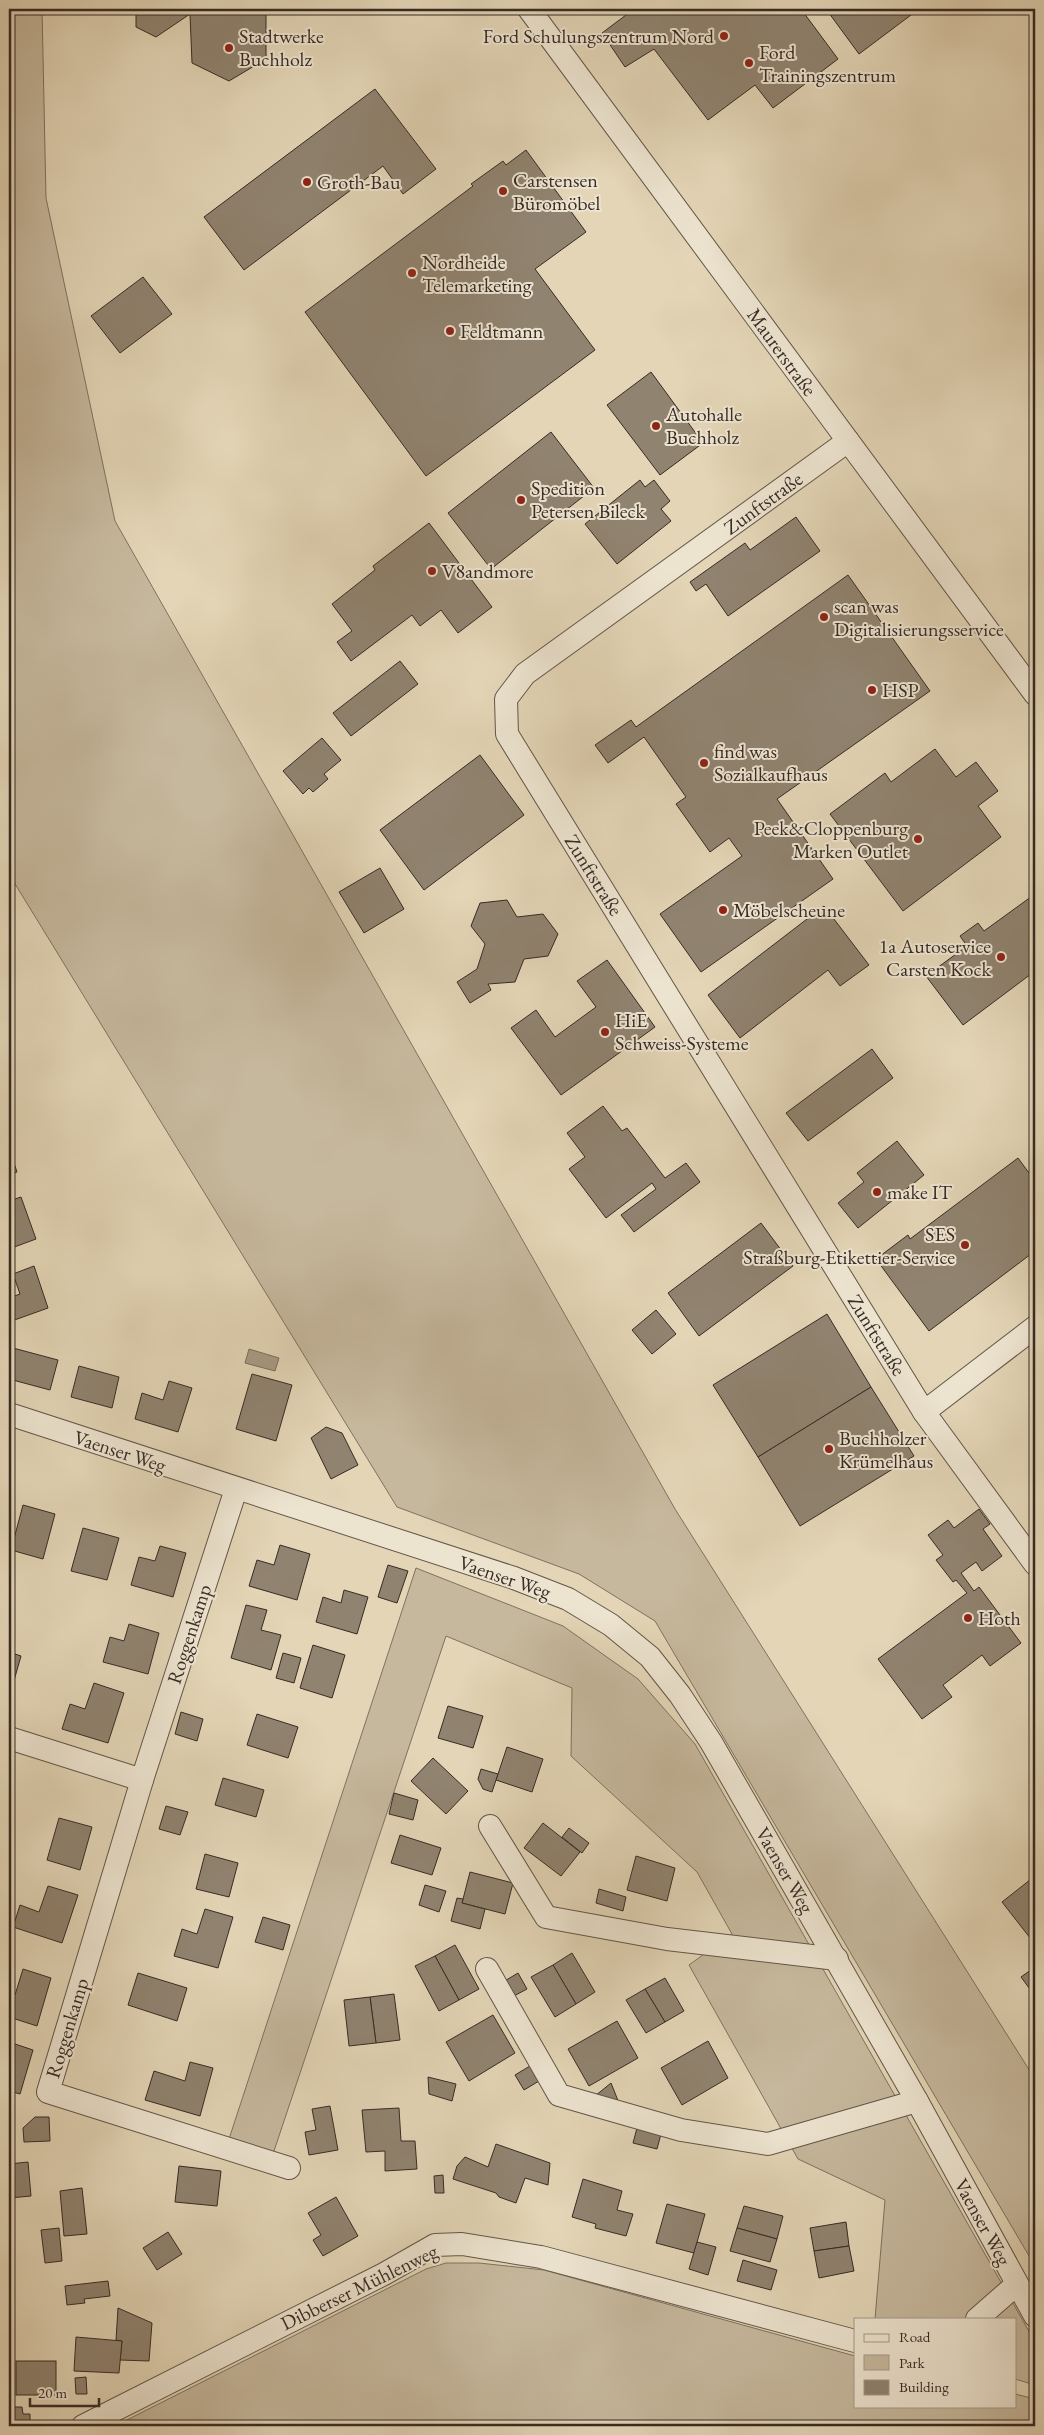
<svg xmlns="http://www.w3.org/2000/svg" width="1044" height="2435" viewBox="0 0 1044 2435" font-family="'EB Garamond',serif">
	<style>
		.green { fill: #c6b89d; stroke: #7e7261 }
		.water { fill: #a99b85; stroke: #7b6e5f }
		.building { fill: #908370; stroke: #372b25 }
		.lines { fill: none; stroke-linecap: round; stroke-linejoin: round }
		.minor-casing { stroke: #625649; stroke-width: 24 }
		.minor { stroke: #ede4d0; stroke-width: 22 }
		.poi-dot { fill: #8f2418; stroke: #ede4d0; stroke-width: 2 }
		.labels { text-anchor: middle; stroke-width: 4; stroke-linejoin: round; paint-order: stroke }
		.poi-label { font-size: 20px; fill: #372b25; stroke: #ede4d0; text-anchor: start }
		.street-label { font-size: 20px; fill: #372b25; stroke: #ede4d0 }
	</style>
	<rect width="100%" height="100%" fill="#e3d5b6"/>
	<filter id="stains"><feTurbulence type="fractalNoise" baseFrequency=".004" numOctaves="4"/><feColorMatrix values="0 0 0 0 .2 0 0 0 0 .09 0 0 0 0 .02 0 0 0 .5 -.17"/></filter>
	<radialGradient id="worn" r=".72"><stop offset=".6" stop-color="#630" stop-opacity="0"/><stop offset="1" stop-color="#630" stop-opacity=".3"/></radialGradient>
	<g class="green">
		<polygon points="9,9 42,9 46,198 115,521 675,1509 1035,2079 1035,2266 655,1621 579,1574 397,1507 9,874"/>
		<polygon points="416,1568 563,1626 638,1679 695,1744 1035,2342 1035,2385 1015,2379 1015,2319 875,2319 885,2200 798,2159 689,1965 732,1934 697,1872 571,1756 572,1688 446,1636 273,2154 229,2139"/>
		<polygon points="446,2263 479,2263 544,2270 855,2356 855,2406 1015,2406 1015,2394 1035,2399 1035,2425 115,2426 426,2269"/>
	</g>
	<polygon class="water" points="249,1349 279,1358 275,1371 245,1363"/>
	<g class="building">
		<polygon points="136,9 269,9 266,14 266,59 229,81 192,63 190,14 156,37 136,27"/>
		<polygon points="634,9 801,9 838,59 773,108 755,85 708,120 654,49 625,67 602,33"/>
		<polygon points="826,9 919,9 859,54"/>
		<polygon points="375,89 436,169 403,194 383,166 244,270 204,217"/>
		<polygon points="526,150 586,232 535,269 595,350 426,476 305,312 473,186 471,184 503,161 506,165"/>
		<polygon points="143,277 172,314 120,353 91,316"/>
		<polygon points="651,372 703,443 660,475 607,405"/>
		<polygon points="551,432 594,488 491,569 448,513"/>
		<polygon points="640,480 645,487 654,480 670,501 661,509 671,521 617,564 585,524"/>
		<polygon points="796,517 820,551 728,616 706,584 696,591 690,582 745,543 750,550"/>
		<polygon points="429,523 492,607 458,633 441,610 420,626 412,615 351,661 337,642 352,631 332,604 375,570 373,566"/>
		<polygon points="848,575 930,691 777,799 833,879 701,972 660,914 742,856 729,838 710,852 676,804 686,797 644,737 608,763 595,745 631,720 636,727"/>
		<polygon points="400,661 418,684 351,736 333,713"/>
		<polygon points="322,738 341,760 324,774 328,779 313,792 309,788 303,794 283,771"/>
		<polygon points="935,749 956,777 976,762 998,791 978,806 1001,837 903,911 830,814 885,773 891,782"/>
		<polygon points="480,755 524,815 424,890 380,830"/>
		<polygon points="380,868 404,909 364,933 339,892"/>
		<polygon points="1035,894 1035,971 963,1025 926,976 967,946 960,936 978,923 984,931"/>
		<polygon points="507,900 517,917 543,914 558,934 548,956 524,959 515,982 488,984 491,990 470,1003 457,982 477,969 485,944 471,926 480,903"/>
		<polygon points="824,906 869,965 840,986 828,970 740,1038 708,995"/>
		<polygon points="607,960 655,1027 561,1095 511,1028 536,1010 555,1037 596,1007 577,981"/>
		<polygon points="872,1049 893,1078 808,1141 786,1113"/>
		<polygon points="603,1106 622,1131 627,1128 665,1178 686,1163 700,1182 634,1232 621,1215 656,1189 652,1183 606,1218 569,1169 585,1157 567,1133"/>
		<polygon points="897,1141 924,1175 858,1228 838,1203 864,1182 857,1173"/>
		<polygon points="9,1148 17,1172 9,1175"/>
		<polygon points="1018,1158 1035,1181 1035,1251 929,1331 876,1259 908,1235 910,1239"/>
		<polygon points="21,1197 36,1239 9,1249 9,1201"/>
		<polygon points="761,1223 793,1266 699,1336 668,1293"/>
		<polygon points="34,1266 48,1308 9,1322 9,1298 20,1294 13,1274"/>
		<polygon points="656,1310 676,1334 652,1354 632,1330"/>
		<polygon points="827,1314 871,1387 758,1457 713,1385"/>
		<polygon points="13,1348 58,1360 50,1390 9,1379 9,1364"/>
		<polygon points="79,1366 119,1377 112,1408 71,1397"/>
		<polygon points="252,1374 292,1385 276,1441 236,1429"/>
		<polygon points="169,1381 192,1388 178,1432 135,1419 142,1393 163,1400"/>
		<polygon points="871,1387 914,1456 800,1526 758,1457"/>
		<polygon points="326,1427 342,1433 358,1465 331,1479 311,1438"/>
		<polygon points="23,1505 55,1514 43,1559 11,1550"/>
		<polygon points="979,1509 990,1524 983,1529 1002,1556 982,1571 976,1562 961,1573 974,1591 979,1587 1021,1643 990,1666 982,1655 943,1685 952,1697 922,1719 878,1659 967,1593 956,1580 953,1582 936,1560 943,1555 928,1535 948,1520 954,1528"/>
		<polygon points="83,1528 119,1538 107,1580 71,1571"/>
		<polygon points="280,1545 310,1554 297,1600 249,1586 257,1560 274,1565"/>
		<polygon points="160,1546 186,1553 173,1597 131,1585 139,1557 155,1561"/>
		<polygon points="388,1565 408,1571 397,1603 378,1597"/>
		<polygon points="344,1590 368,1597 357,1634 316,1622 323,1597 341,1603"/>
		<polygon points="246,1605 267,1610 261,1630 281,1635 271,1670 231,1658"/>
		<polygon points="129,1624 159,1633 148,1674 103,1662 110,1637 124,1641"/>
		<polygon points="313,1645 345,1655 332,1698 300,1688"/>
		<polygon points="9,1652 21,1656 9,1698"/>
		<polygon points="283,1653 301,1658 294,1683 276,1678"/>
		<polygon points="94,1683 124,1693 108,1743 62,1729 70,1704 85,1709"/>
		<polygon points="448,1706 483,1716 473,1748 438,1738"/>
		<polygon points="181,1712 203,1719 197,1741 175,1734"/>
		<polygon points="257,1714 298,1727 288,1758 247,1745"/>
		<polygon points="507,1747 543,1759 532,1792 496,1780"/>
		<polygon points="433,1758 468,1791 446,1814 411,1781"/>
		<polygon points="481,1769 498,1774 492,1792 483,1789 478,1779"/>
		<polygon points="223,1778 264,1790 256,1817 215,1805"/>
		<polygon points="394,1793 418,1800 413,1820 389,1814"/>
		<polygon points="166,1806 188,1812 180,1835 159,1829"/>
		<polygon points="59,1818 92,1827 80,1870 47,1860"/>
		<polygon points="543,1823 580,1852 561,1876 524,1848"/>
		<polygon points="569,1828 589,1843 582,1853 562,1837"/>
		<polygon points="400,1835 441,1848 432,1875 391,1863"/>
		<polygon points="205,1854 238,1863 229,1897 196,1889"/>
		<polygon points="636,1856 675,1868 667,1901 627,1890"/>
		<polygon points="470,1872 513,1883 505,1914 462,1903"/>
		<polygon points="1035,1876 1035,1942 1034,1943 1002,1902"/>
		<polygon points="425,1885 446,1891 439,1912 419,1905"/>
		<polygon points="48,1886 78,1895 62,1943 13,1927 20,1905 39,1912"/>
		<polygon points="599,1889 626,1897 623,1911 596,1903"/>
		<polygon points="457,1898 463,1899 462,1903 485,1909 480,1929 451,1921"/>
		<polygon points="205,1909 233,1917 218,1968 174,1956 182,1929 197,1934"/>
		<polygon points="263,1917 290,1925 283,1950 255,1942"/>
		<polygon points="455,1945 479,1989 459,2000 435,1956"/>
		<polygon points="572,1953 595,1992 576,2004 553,1965"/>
		<polygon points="435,1956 459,2000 439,2011 415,1966"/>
		<polygon points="553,1965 576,2004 555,2017 531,1977"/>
		<polygon points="1035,1967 1035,1996 1021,1977"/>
		<polygon points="23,1969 51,1978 37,2026 9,2017 9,1993 15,1995"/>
		<polygon points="138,1973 187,1988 177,2021 128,2005"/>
		<polygon points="518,1973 527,1989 512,1997 503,1982"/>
		<polygon points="665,1978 684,2011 665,2022 645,1989"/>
		<polygon points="645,1989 665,2022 646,2033 626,2000"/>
		<polygon points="394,1994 400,2040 376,2043 370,1997"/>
		<polygon points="370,1997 376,2043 349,2046 344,2000"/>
		<polygon points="493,2015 515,2053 469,2081 446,2042"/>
		<polygon points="617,2021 638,2058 589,2086 568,2049"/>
		<polygon points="708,2041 728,2078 682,2105 661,2068"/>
		<polygon points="9,2042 33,2050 20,2094 9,2091"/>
		<polygon points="190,2062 213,2068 200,2116 145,2100 154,2071 185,2081"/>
		<polygon points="530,2066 539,2081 524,2090 515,2075"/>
		<polygon points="428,2077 456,2084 452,2101 429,2094"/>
		<polygon points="611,2083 619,2103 595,2096"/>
		<polygon points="330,2106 338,2150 309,2155 305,2132 316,2130 312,2109"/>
		<polygon points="399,2108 401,2141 415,2141 417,2169 385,2171 385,2151 366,2152 362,2110"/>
		<polygon points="35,2117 49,2117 50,2141 24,2142 23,2128"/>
		<polygon points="637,2128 661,2134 657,2149 633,2143"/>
		<polygon points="496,2144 550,2163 548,2185 525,2178 516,2203 499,2197 496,2193 453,2179 457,2166 465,2157 488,2167"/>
		<polygon points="28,2162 31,2196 9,2198 9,2164"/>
		<polygon points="179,2166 221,2171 217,2206 175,2202"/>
		<polygon points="443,2175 444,2193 435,2193 434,2176"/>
		<polygon points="583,2179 622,2191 617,2210 633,2214 626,2236 595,2228 596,2224 572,2217"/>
		<polygon points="82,2188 87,2234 64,2236 60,2191"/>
		<polygon points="336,2197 358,2236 323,2256 313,2240 321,2235 308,2213"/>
		<polygon points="667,2204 705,2214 694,2253 656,2243"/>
		<polygon points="744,2206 783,2216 777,2239 737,2228"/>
		<polygon points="846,2222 849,2246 814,2251 810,2228"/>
		<polygon points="59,2228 62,2261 45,2263 41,2230"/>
		<polygon points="737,2228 777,2239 770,2262 730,2251"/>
		<polygon points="168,2232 182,2254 157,2270 143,2248"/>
		<polygon points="697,2242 716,2247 708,2275 689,2269"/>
		<polygon points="849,2246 854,2271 819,2278 814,2251"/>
		<polygon points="743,2260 777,2270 771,2290 737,2281"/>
		<polygon points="108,2281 110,2296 84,2299 85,2303 67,2305 65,2286"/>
		<polygon points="118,2308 152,2323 149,2361 120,2360 122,2341 116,2340"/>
		<polygon points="76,2337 122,2341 119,2373 74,2371"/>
		<rect x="16" y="2361" width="40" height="34"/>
		<polygon points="86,2377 87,2394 76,2394 75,2378"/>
		<polygon points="9,2407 22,2407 23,2414 30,2414 30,2426 10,2426"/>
	</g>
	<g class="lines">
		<g class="minor-casing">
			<g id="minor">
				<polyline points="529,9 1035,694"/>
				<polyline points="848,441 525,674 506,699 507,734 924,1412 1035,1327"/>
				<polyline points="924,1412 1035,1564"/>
				<polyline points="9,1414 514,1578 568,1599 611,1625 650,1657 680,1695 711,1742 917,2101 1035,2316"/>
				<polyline points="236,1489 142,1780 48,2092 289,2168"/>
				<polyline points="9,1738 142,1780"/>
				<polyline points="490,1826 546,1917 667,1939 837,1959"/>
				<polyline points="487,1969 559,2095 681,2130 768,2144 917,2101"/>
				<polyline points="977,2319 1017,2284"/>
				<polyline points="83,2426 384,2274 435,2245 462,2244 541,2257 855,2341"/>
			</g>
		</g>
		<use href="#minor" class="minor"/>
	</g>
	<g class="poi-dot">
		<circle cx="724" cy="36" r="5"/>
		<circle cx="229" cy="48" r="5"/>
		<circle cx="749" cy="63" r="5"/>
		<circle cx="307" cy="182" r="5"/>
		<circle cx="503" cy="191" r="5"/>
		<circle cx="412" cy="273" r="5"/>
		<circle cx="450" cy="331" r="5"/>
		<circle cx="656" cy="426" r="5"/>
		<circle cx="521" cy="500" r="5"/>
		<circle cx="432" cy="571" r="5"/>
		<circle cx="824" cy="617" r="5"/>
		<circle cx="872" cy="690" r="5"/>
		<circle cx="704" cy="763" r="5"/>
		<circle cx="918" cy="839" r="5"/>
		<circle cx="723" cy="910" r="5"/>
		<circle cx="1001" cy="957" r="5"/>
		<circle cx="605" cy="1032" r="5"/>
		<circle cx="877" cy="1192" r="5"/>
		<circle cx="965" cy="1245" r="5"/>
		<circle cx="829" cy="1449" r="5"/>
		<circle cx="968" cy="1618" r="5"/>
	</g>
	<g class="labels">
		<g class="poi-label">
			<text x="239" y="43">Stadtwerke<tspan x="239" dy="23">Buchholz</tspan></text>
			<text x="714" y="43" text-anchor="end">Ford Schulungszentrum Nord</text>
			<text x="759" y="59">Ford<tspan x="759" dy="23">Trainingszentrum</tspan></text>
			<text x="513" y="187">Carstensen<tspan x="513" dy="23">Büromöbel</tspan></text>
			<text x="317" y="189">Groth-Bau</text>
			<text x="422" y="269">Nordheide<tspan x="422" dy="23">Telemarketing</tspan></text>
			<text x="460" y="338">Feldtmann</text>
			<text x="666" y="421">Autohalle<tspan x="666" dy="23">Buchholz</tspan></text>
			<text x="531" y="495">Spedition<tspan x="531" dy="23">Petersen Bileck</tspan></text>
			<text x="442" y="578">V8andmore</text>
			<text x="834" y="613">scan was<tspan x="834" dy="23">Digitalisierungsservice</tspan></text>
			<text x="882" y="697">HSP</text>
			<text x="714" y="758">find was<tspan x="714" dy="23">Sozialkaufhaus</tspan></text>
			<text x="908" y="835" text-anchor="end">Peek&amp;Cloppenburg<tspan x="908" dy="23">Marken Outlet</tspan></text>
			<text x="733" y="917">Möbelscheune</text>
			<text x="991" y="953" text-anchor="end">1a Autoservice<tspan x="991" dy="23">Carsten Kock</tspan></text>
			<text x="615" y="1027">HiE<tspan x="615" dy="23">Schweiss-Systeme</tspan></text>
			<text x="887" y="1199">make IT</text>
			<text x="955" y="1241" text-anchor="end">SES<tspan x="955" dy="23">Straßburg-Etikettier-Service</tspan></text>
			<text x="839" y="1445">Buchholzer<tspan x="839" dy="23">Krümelhaus</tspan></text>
			<text x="978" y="1625">Hoth</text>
		</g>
		<g class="street-label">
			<text transform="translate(782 352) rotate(54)" y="7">Maurerstraße</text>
			<text transform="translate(763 503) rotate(-36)" y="7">Zunftstraße</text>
			<text transform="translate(594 875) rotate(58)" y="7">Zunftstraße</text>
			<text transform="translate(877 1335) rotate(58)" y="7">Zunftstraße</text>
			<text transform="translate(120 1451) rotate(18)" y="7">Vaenser Weg</text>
			<text transform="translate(505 1577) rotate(19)" y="7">Vaenser Weg</text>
			<text transform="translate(189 1634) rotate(-72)" y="7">Roggenkamp</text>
			<text transform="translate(785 1870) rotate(60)" y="7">Vaenser Weg</text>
			<text transform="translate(67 2028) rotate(-73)" y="7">Roggenkamp</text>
			<text transform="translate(983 2222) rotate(61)" y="7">Vaenser Weg</text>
			<text transform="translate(359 2287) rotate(-26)" y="7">Dibberser Mühlenweg</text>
		</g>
	</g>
	<rect width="1044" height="2435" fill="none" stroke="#e3d5b6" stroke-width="30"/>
	<rect x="10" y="10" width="1024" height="2415" fill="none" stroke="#372b25" stroke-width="2.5"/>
	<rect x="15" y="15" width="1014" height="2405" fill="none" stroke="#372b25"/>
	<rect x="854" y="2318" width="162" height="90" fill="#ede4d0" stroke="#a49a8c"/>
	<rect x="864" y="2334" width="25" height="8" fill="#ede4d0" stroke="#a49a8c"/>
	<text x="899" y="2342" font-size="15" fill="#372b25">Road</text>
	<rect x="864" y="2355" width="25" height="15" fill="#c6b89d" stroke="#a49a8c"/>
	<text x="899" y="2368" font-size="15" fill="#372b25">Park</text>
	<rect x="864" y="2380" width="25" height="15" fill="#908370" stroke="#a49a8c"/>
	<text x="899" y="2392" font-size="15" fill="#372b25">Building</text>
	<path d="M30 2398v8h69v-8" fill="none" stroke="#372b25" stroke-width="2.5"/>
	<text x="38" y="2398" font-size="15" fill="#372b25" stroke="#ede4d0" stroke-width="4" paint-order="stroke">20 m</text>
	<rect width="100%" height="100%" filter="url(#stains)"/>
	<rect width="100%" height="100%" fill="url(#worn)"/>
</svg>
